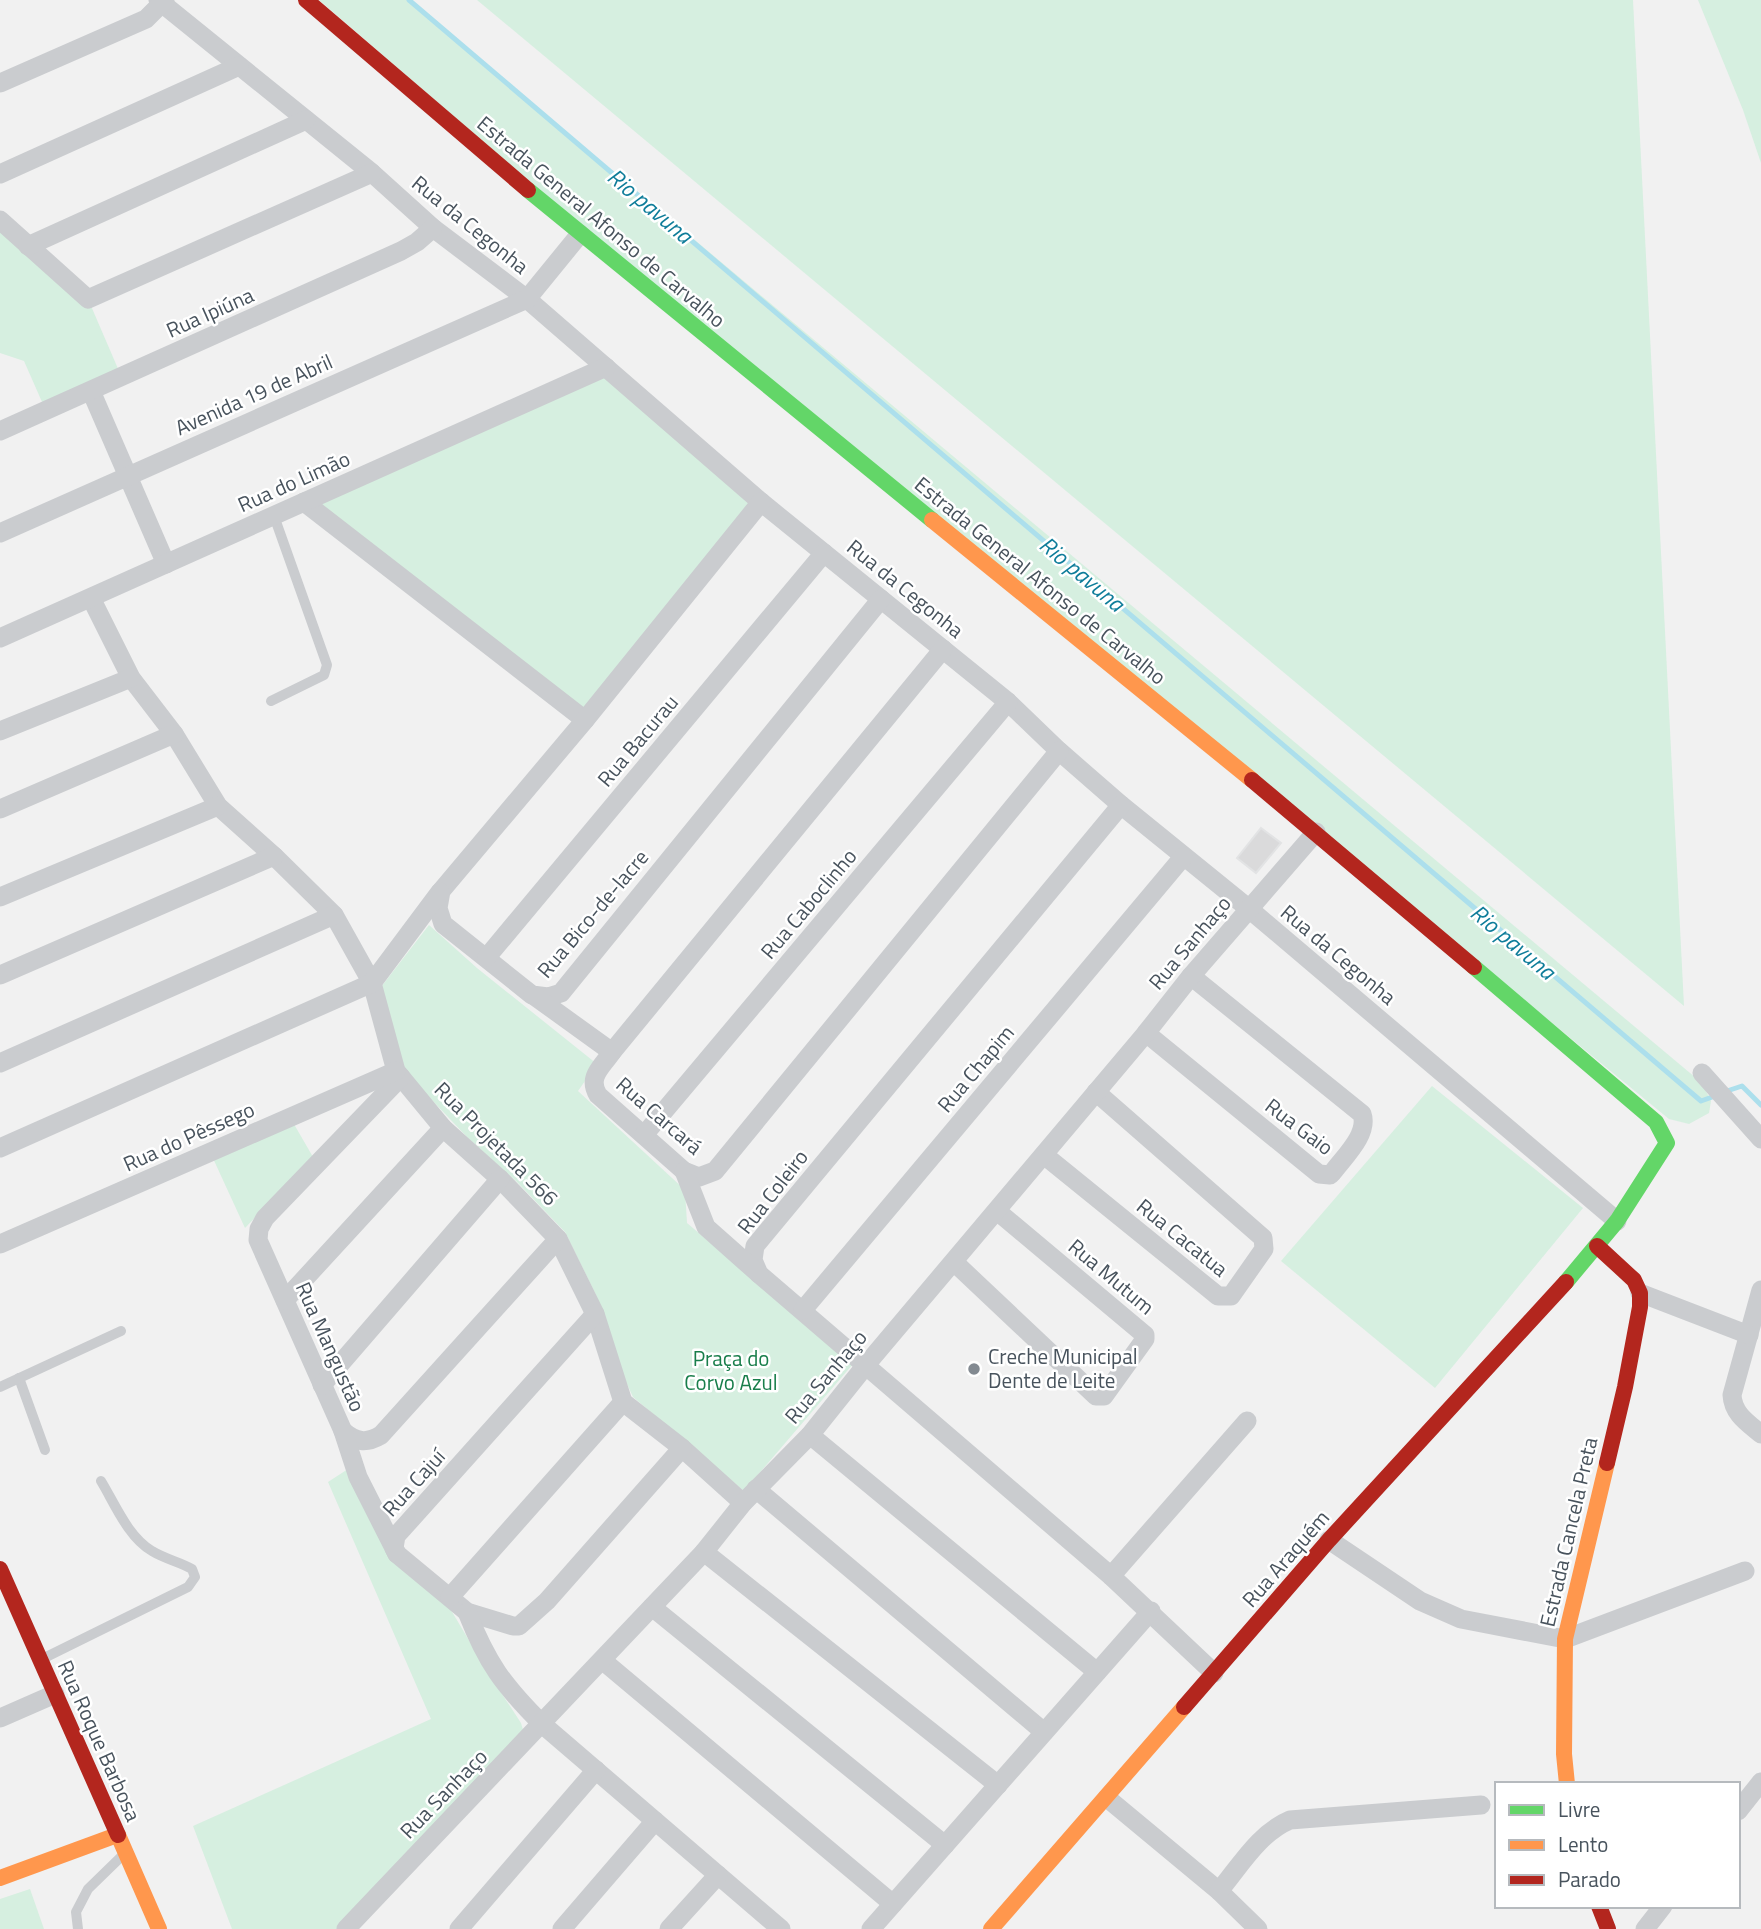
<svg xmlns="http://www.w3.org/2000/svg" width="1761" height="1929" viewBox="0 0 1761 1929" font-family="'Titillium Web',sans-serif">
	<style>
		.green { fill: #d6efe0 }
		.lines { fill: none; stroke-linecap: round; stroke-linejoin: round }
		.stream { stroke: #acdfec; stroke-width: 5 }
		.building { fill: #dadadb; stroke: #e2e3e4; stroke-width: 2 }
		.lane { stroke: #cacccf; stroke-width: 10 }
		.street { stroke: #cacccf; stroke-width: 19 }
		.fast { stroke: #63d668; stroke-width: 16 }
		.slow { stroke: #ff974d; stroke-width: 16 }
		.jam { stroke: #b3261e; stroke-width: 16 }
		.poi-dot { fill: #838a91; stroke: #fff; stroke-width: 2.5 }
		.labels { text-anchor: middle; stroke-width: 5; stroke-linejoin: round; paint-order: stroke }
		.street-label { font-size: 21px; fill: #48535d; stroke: #fff }
		.poi-label { font-size: 21px; fill: #48535d; stroke: #fff; text-anchor: start }
		.park-label { font-size: 21px; fill: #197e4b; stroke: #fff }
		.water-label { font-size: 23px; font-style: italic; fill: #0f7d9a; stroke: #fff }
	</style>
	<rect width="100%" height="100%" fill="#f1f1f1"/>
	<g class="green">
		<polygon points="319,0 408,0 1702,1083 1711,1101 1709,1113 1689,1124 1669,1119 587,231"/>
		<polygon points="477,0 1633,0 1684,1006"/>
		<polygon points="1698,0 1761,0 1761,163 1743,110"/>
		<polygon points="0,222 88,299 122,378 46,411 24,361 0,353"/>
		<polygon points="604,372 756,505 585,714 315,503"/>
		<polygon points="429,925 477,968 597,1064 578,1091 685,1190 687,1223 853,1364 744,1491 633,1397 620,1369 596,1295 565,1232 516,1181 468,1138 409,1076 402,1063 381,987"/>
		<polygon points="1432,1086 1583,1208 1435,1388 1281,1261"/>
		<polygon points="291,1119 313,1157 245,1228 211,1154"/>
		<polygon points="348,1469 390,1551 445,1600 489,1674 521,1723 524,1733 337,1929 232,1929 193,1826 431,1719 328,1482"/>
		<polygon points="30,1889 44,1929 0,1929 0,1899"/>
	</g>
	<g class="lines">
		<g class="stream">
			<polyline points="409,0 1701,1101 1715,1096"/>
			<polyline points="1724,1092 1742,1086 1761,1105"/>
		</g>
	</g>
	<polygon class="building" points="1261,828 1281,843 1256,873 1237,858"/>
	<g class="lines">
		<g class="lane">
			<polyline points="271,701 324,675 327,665 274,516"/>
			<polyline points="19,1378 45,1450"/>
			<polyline points="0,1387 121,1331"/>
			<path d="M40 1660 188 1587 195 1577 192 1569C180 1562 165 1559 152 1551 128 1537 115 1504 101 1481"/>
			<polyline points="78,1929 76,1912 88,1889 125,1853"/>
		</g>
		<g class="street">
			<polyline points="158,0 372,173 433,228 527,299 761,502 1008,702 1059,751 1121,805 1248,908 1617,1221"/>
			<polyline points="0,83 146,19 165,0"/>
			<polyline points="0,174 239,66"/>
			<polyline points="0,220 88,299 372,173"/>
			<polyline points="28,246 306,120"/>
			<polyline points="91,391 166,564"/>
			<polyline points="0,431 401,251 417,242 433,228"/>
			<polyline points="304,502 585,720"/>
			<polyline points="761,502 585,720 441,891 438,908 443,924 532,995 548,997 561,993 881,599"/>
			<polyline points="0,533 527,299 580,234"/>
			<polyline points="91,598 131,678 174,734 218,806 274,856 334,915 372,983 396,1071 443,1128 500,1179 558,1239 595,1314 623,1402 682,1448 743,1503"/>
			<polyline points="0,638 606,367"/>
			<path d="M943 649 612 1052C602 1067 587 1077 598 1095L684 1171 699 1177 715 1171 1059 751"/>
			<polyline points="0,731 131,678"/>
			<polyline points="1121,805 755,1246 753,1260 759,1274 1111,1576 1214,1673"/>
			<polyline points="0,809 174,734"/>
			<polyline points="0,897 218,806"/>
			<polyline points="487,957 824,553"/>
			<polyline points="0,975 274,856"/>
			<polyline points="533,995 612,1052"/>
			<path d="M1146 1033 1319 1174 1330 1175 1333 1172C1344 1157 1369 1134 1362 1114L1191 976"/>
			<polyline points="0,1063 334,915"/>
			<polyline points="1702,1073 1761,1139"/>
			<path d="M401 1077 265 1218 259 1229 258 1240 343 1431C356 1442 366 1444 381 1435L558 1239"/>
			<polyline points="644,1135 1008,702"/>
			<polyline points="0,1148 372,983 440,892"/>
			<polyline points="1044,1155 1218,1296 1231,1296 1264,1249 1263,1238 1096,1092"/>
			<polyline points="684,1171 706,1227 759,1274"/>
			<polyline points="0,1244 396,1071"/>
			<polyline points="954,1262 1096,1396 1104,1396 1145,1339 1145,1335 997,1211"/>
			<path d="M1761 1290 1732 1395C1733 1414 1748 1423 1761 1434"/>
			<polyline points="1640,1293 1749,1335"/>
			<polyline points="285,1300 443,1128"/>
			<polyline points="803,1310 1183,857"/>
			<polyline points="595,1314 396,1536 394,1548 397,1554 467,1612 513,1626 519,1626 547,1601 682,1448"/>
			<polyline points="322,1385 500,1179"/>
			<polyline points="343,1431 358,1477 397,1554"/>
			<polyline points="810,1435 1097,1672"/>
			<polyline points="756,1489 1044,1732"/>
			<polyline points="1329,1540 1420,1601 1461,1619 1565,1639 1745,1571"/>
			<polyline points="704,1552 998,1785"/>
			<polyline points="1111,1576 1247,1421"/>
			<polyline points="450,1597 623,1402"/>
			<polyline points="652,1607 945,1845"/>
			<path d="M467 1612C487 1663 503 1685 542 1724L781 1929"/>
			<polyline points="602,1660 893,1904"/>
			<polyline points="0,1718 55,1694"/>
			<polyline points="1107,1798 1219,1891 1258,1929"/>
			<polyline points="1738,1811 1761,1782"/>
			<path d="M1219 1891C1240 1866 1259 1833 1290 1820L1481 1805"/>
			<polyline points="346,1929 704,1552 743,1503 810,1435 866,1365 1146,1033 1191,976 1316,832"/>
			<polyline points="459,1929 596,1770"/>
			<polyline points="562,1929 655,1821"/>
			<polyline points="669,1929 718,1875"/>
			<polyline points="871,1929 1151,1611"/>
			<polyline points="1645,1929 1663,1906"/>
		</g>
		<g class="fast">
			<polyline points="528,190 932,520"/>
			<polyline points="1474,967 1656,1122 1667,1143 1617,1221 1566,1282"/>
		</g>
		<g class="slow">
			<polyline points="932,520 1252,780"/>
			<polyline points="1567,1784 1564,1754 1565,1639 1607,1463"/>
			<polyline points="118,1835 159,1929"/>
			<polyline points="0,1878 117,1835"/>
			<polyline points="991,1929 1184,1707"/>
		</g>
		<g class="jam">
			<polyline points="306,0 528,190"/>
			<polyline points="1252,780 1474,967"/>
			<polyline points="1597,1246 1634,1280 1640,1293 1640,1307 1625,1387 1607,1463"/>
			<polyline points="0,1569 118,1835"/>
			<polyline points="1184,1707 1329,1540 1566,1282"/>
			<polyline points="1599,1906 1608,1929"/>
		</g>
	</g>
	<circle class="poi-dot" cx="974" cy="1369" r="7"/>
	<g class="labels">
		<g class="street-label">
			<text transform="translate(601 222) rotate(40)" y="7">Estrada General Afonso de Carvalho</text>
			<text transform="translate(470 225) rotate(39)" y="7">Rua da Cegonha</text>
			<text transform="translate(210 313) rotate(-24)" y="7">Rua Ipiúna</text>
			<text transform="translate(254 395) rotate(-24)" y="7">Avenida 19 de Abril</text>
			<text transform="translate(294 482) rotate(-24)" y="7">Rua do Limão</text>
			<text transform="translate(1040 581) rotate(39)" y="7">Estrada General Afonso de Carvalho</text>
			<text transform="translate(905 589) rotate(39)" y="7">Rua da Cegonha</text>
			<text transform="translate(638 741) rotate(-50)" y="7">Rua Bacurau</text>
			<text transform="translate(809 904) rotate(-50)" y="7">Rua Caboclinho</text>
			<text transform="translate(593 914) rotate(-50)" y="7">Rua Bico-de-lacre</text>
			<text transform="translate(1190 943) rotate(-50)" y="7">Rua Sanhaço</text>
			<text transform="translate(1338 955) rotate(40)" y="7">Rua da Cegonha</text>
			<text transform="translate(976 1069) rotate(-50)" y="7">Rua Chapim</text>
			<text transform="translate(659 1116) rotate(41)" y="7">Rua Carcará</text>
			<text transform="translate(1299 1127) rotate(37)" y="7">Rua Gaio</text>
			<text transform="translate(189 1137) rotate(-24)" y="7">Rua do Pêssego</text>
			<text transform="translate(496 1144) rotate(45)" y="7">Rua Projetada 566</text>
			<text transform="translate(773 1192) rotate(-52)" y="7">Rua Coleiro</text>
			<text transform="translate(1182 1238) rotate(39)" y="7">Rua Cacatua</text>
			<text transform="translate(1111 1277) rotate(40)" y="7">Rua Mutum</text>
			<text transform="translate(330 1347) rotate(66)" y="7">Rua Mangustão</text>
			<text transform="translate(826 1377) rotate(-50)" y="7">Rua Sanhaço</text>
			<text transform="translate(414 1483) rotate(-48)" y="7">Rua Cajuí</text>
			<text transform="translate(1569 1532) rotate(-77)" y="7">Estrada Cancela Preta</text>
			<text transform="translate(1286 1559) rotate(-49)" y="7">Rua Araquém</text>
			<text transform="translate(99 1741) rotate(66)" y="7">Rua Roque Barbosa</text>
			<text transform="translate(444 1794) rotate(-46)" y="7">Rua Sanhaço</text>
		</g>
		<g class="poi-label">
			<text x="988" y="1364">Creche Municipal<tspan x="988" dy="24">Dente de Leite</tspan></text>
		</g>
		<g class="park-label">
			<text x="731" y="1366">Praça do<tspan x="731" dy="24">Corvo Azul</tspan></text>
		</g>
		<g class="water-label">
			<text transform="translate(650 206) rotate(40)" y="8">Rio pavuna</text>
			<text transform="translate(1082 574) rotate(40)" y="8">Rio pavuna</text>
			<text transform="translate(1513 942) rotate(40)" y="8">Rio pavuna</text>
		</g>
	</g>
	<rect x="1495" y="1782" width="245" height="126" fill="#ffffff" stroke="#b6babe" stroke-width="2"/>
	<rect x="1509" y="1805" width="35" height="10" fill="#63d668" stroke="#b6babe" stroke-width="2"/>
	<text x="1558" y="1817" font-size="21" fill="#48535d">Livre</text>
	<rect x="1509" y="1840" width="35" height="10" fill="#ff974d" stroke="#b6babe" stroke-width="2"/>
	<text x="1558" y="1852" font-size="21" fill="#48535d">Lento</text>
	<rect x="1509" y="1875" width="35" height="10" fill="#b3261e" stroke="#b6babe" stroke-width="2"/>
	<text x="1558" y="1887" font-size="21" fill="#48535d">Parado</text>
</svg>
